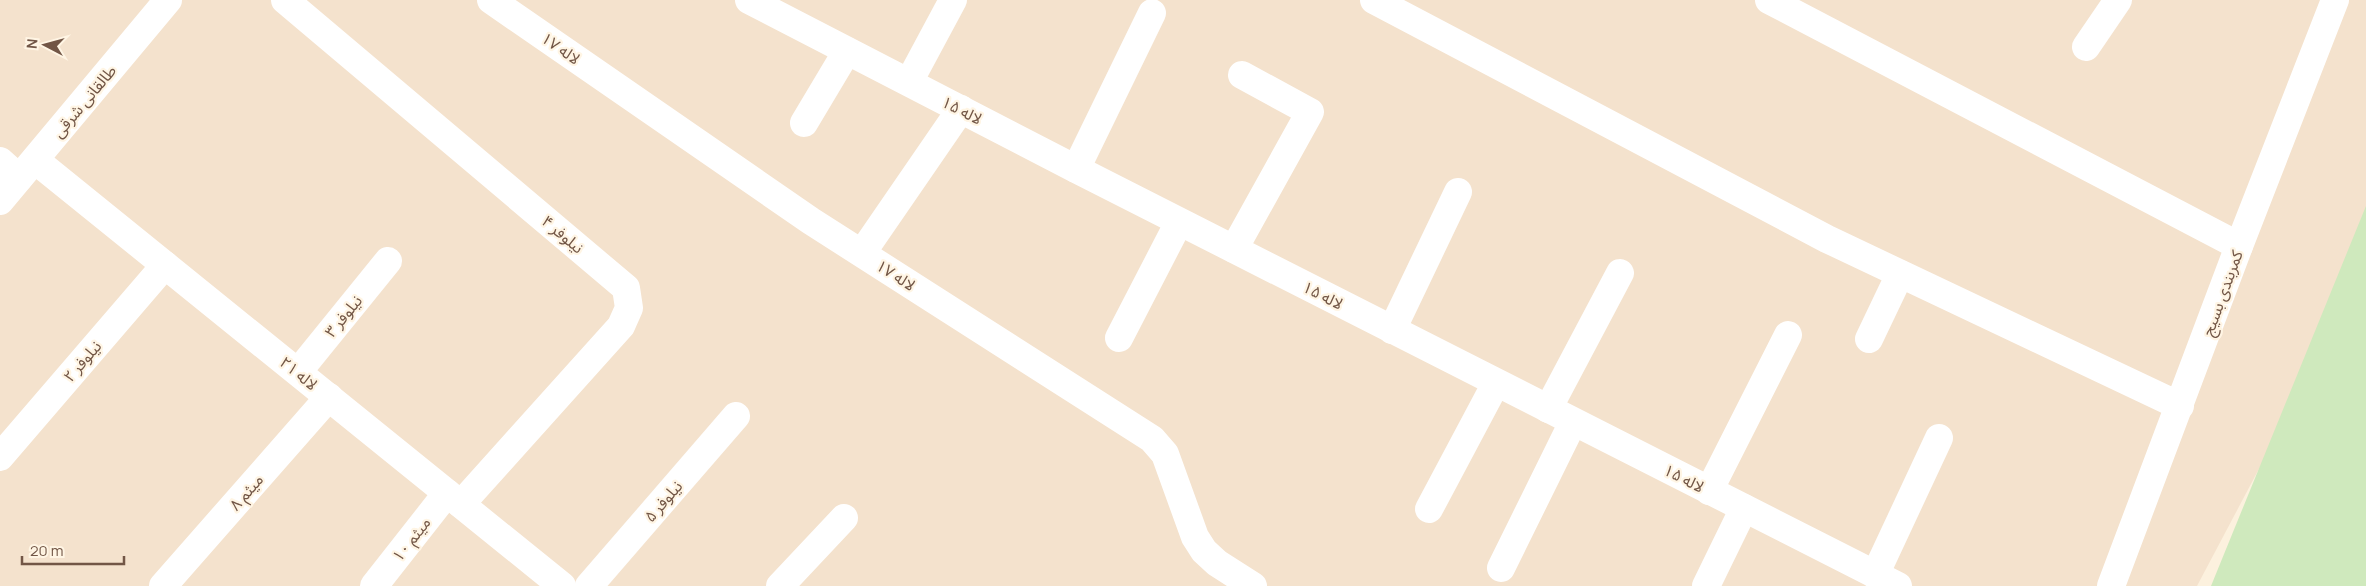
<svg xmlns="http://www.w3.org/2000/svg" width="2366" height="586" viewBox="0 0 2366 586" font-family="Manrope,'Noto Sans Arabic',sans-serif">
	<style>
		.residential { fill: #f4e2cd }
		.green { fill: #cfe9bd }
		.lines { fill: none; stroke-linecap: round; stroke-linejoin: round }
		.street { stroke: #fff; stroke-width: 28 }
		.secondary { stroke: #fff; stroke-width: 28 }
		.labels { text-anchor: middle; stroke-width: 4.5; stroke-linejoin: round; paint-order: stroke }
		.street-label { font-size: 16px; fill: #725646; stroke: #fff5e4 }
	</style>
	<rect width="100%" height="100%" fill="#fcf1de"/>
	<polygon class="residential" points="0,0 2366,0 2366,318 2261,465 2197,586 0,586"/>
	<polygon class="green" points="2366,206 2366,586 2211,586"/>
	<g class="lines">
		<g class="street">
			<polyline points="285,0 626,288 629,308 621,326 461,504"/>
			<polyline points="491,0 811,221 1152,439 1165,454 1195,537 1204,551 1217,563 1253,586"/>
			<polyline points="749,0 1076,169 1898,586"/>
			<polyline points="1374,0 1827,239 2180,406"/>
			<polyline points="1769,0 2239,246"/>
			<polyline points="2086,47 2118,0"/>
			<polyline points="909,82 953,0"/>
			<polyline points="804,123 847,51"/>
			<polyline points="35,160 562,586"/>
			<polyline points="0,161 19,178"/>
			<polyline points="1076,169 1152,13"/>
			<polyline points="1234,249 1310,112 1242,75"/>
			<polyline points="862,253 961,109"/>
			<polyline points="1392,330 1458,192"/>
			<polyline points="1119,338 1179,222"/>
			<polyline points="1869,339 1900,274"/>
			<polyline points="298,372 388,261"/>
			<polyline points="1548,409 1620,273"/>
			<polyline points="0,457 165,265"/>
			<polyline points="1709,491 1788,335"/>
			<polyline points="1429,509 1496,383"/>
			<polyline points="1501,568 1573,422"/>
			<polyline points="1875,575 1939,438"/>
			<polyline points="163,586 329,397"/>
			<polyline points="374,586 447,493"/>
			<polyline points="589,586 736,416"/>
			<polyline points="780,586 844,518"/>
			<polyline points="1706,586 1744,508"/>
		</g>
		<g class="secondary">
			<polyline points="0,201 168,0"/>
			<polyline points="2111,586 2239,246 2335,0"/>
		</g>
	</g>
	<g class="labels">
		<g class="street-label">
			<text transform="translate(561 48) rotate(35)" y="6">لاله ۱۷</text>
			<text transform="translate(84 101) rotate(-50)" y="6">طالقانی شرقی</text>
			<text transform="translate(962 110) rotate(27)" y="6">لاله ۱۵</text>
			<text transform="translate(563 234) rotate(40)" y="6">نیلوفر ۴</text>
			<text transform="translate(896 275) rotate(33)" y="6">لاله ۱۷</text>
			<text transform="translate(2222 293) rotate(-70)" y="6">کمربندی بسیج</text>
			<text transform="translate(1323 295) rotate(27)" y="6">لاله ۱۵</text>
			<text transform="translate(343 316) rotate(-51)" y="6">نیلوفر ۳</text>
			<text transform="translate(82 361) rotate(-49)" y="6">نیلوفر ۲</text>
			<text transform="translate(299 373) rotate(39)" y="6">لاله ۲۱</text>
			<text transform="translate(1684 478) rotate(27)" y="6">لاله ۱۵</text>
			<text transform="translate(246 492) rotate(-49)" y="6">میثم ۸</text>
			<text transform="translate(663 501) rotate(-49)" y="6">نیلوفر ۵</text>
			<text transform="translate(411 539) rotate(-52)" y="6">میثم ۱۰</text>
		</g>
	</g>
	<g transform="translate(45 45) rotate(276)" stroke="#fff5e4" stroke-width="4" paint-order="stroke">
	<path d="M0-4L9 19L0 12L-9 19Z" fill="#725646"/>
	<text y="-8" font-size="14" font-weight="bold" text-anchor="middle" fill="#725646">N</text>
	</g>
	<path d="M22 556v8h102v-8" fill="none" stroke="#725646" stroke-width="2.5"/>
	<text x="30" y="556" font-size="15" fill="#725646" stroke="#fff5e4" stroke-width="4" paint-order="stroke">20 m</text>
</svg>
